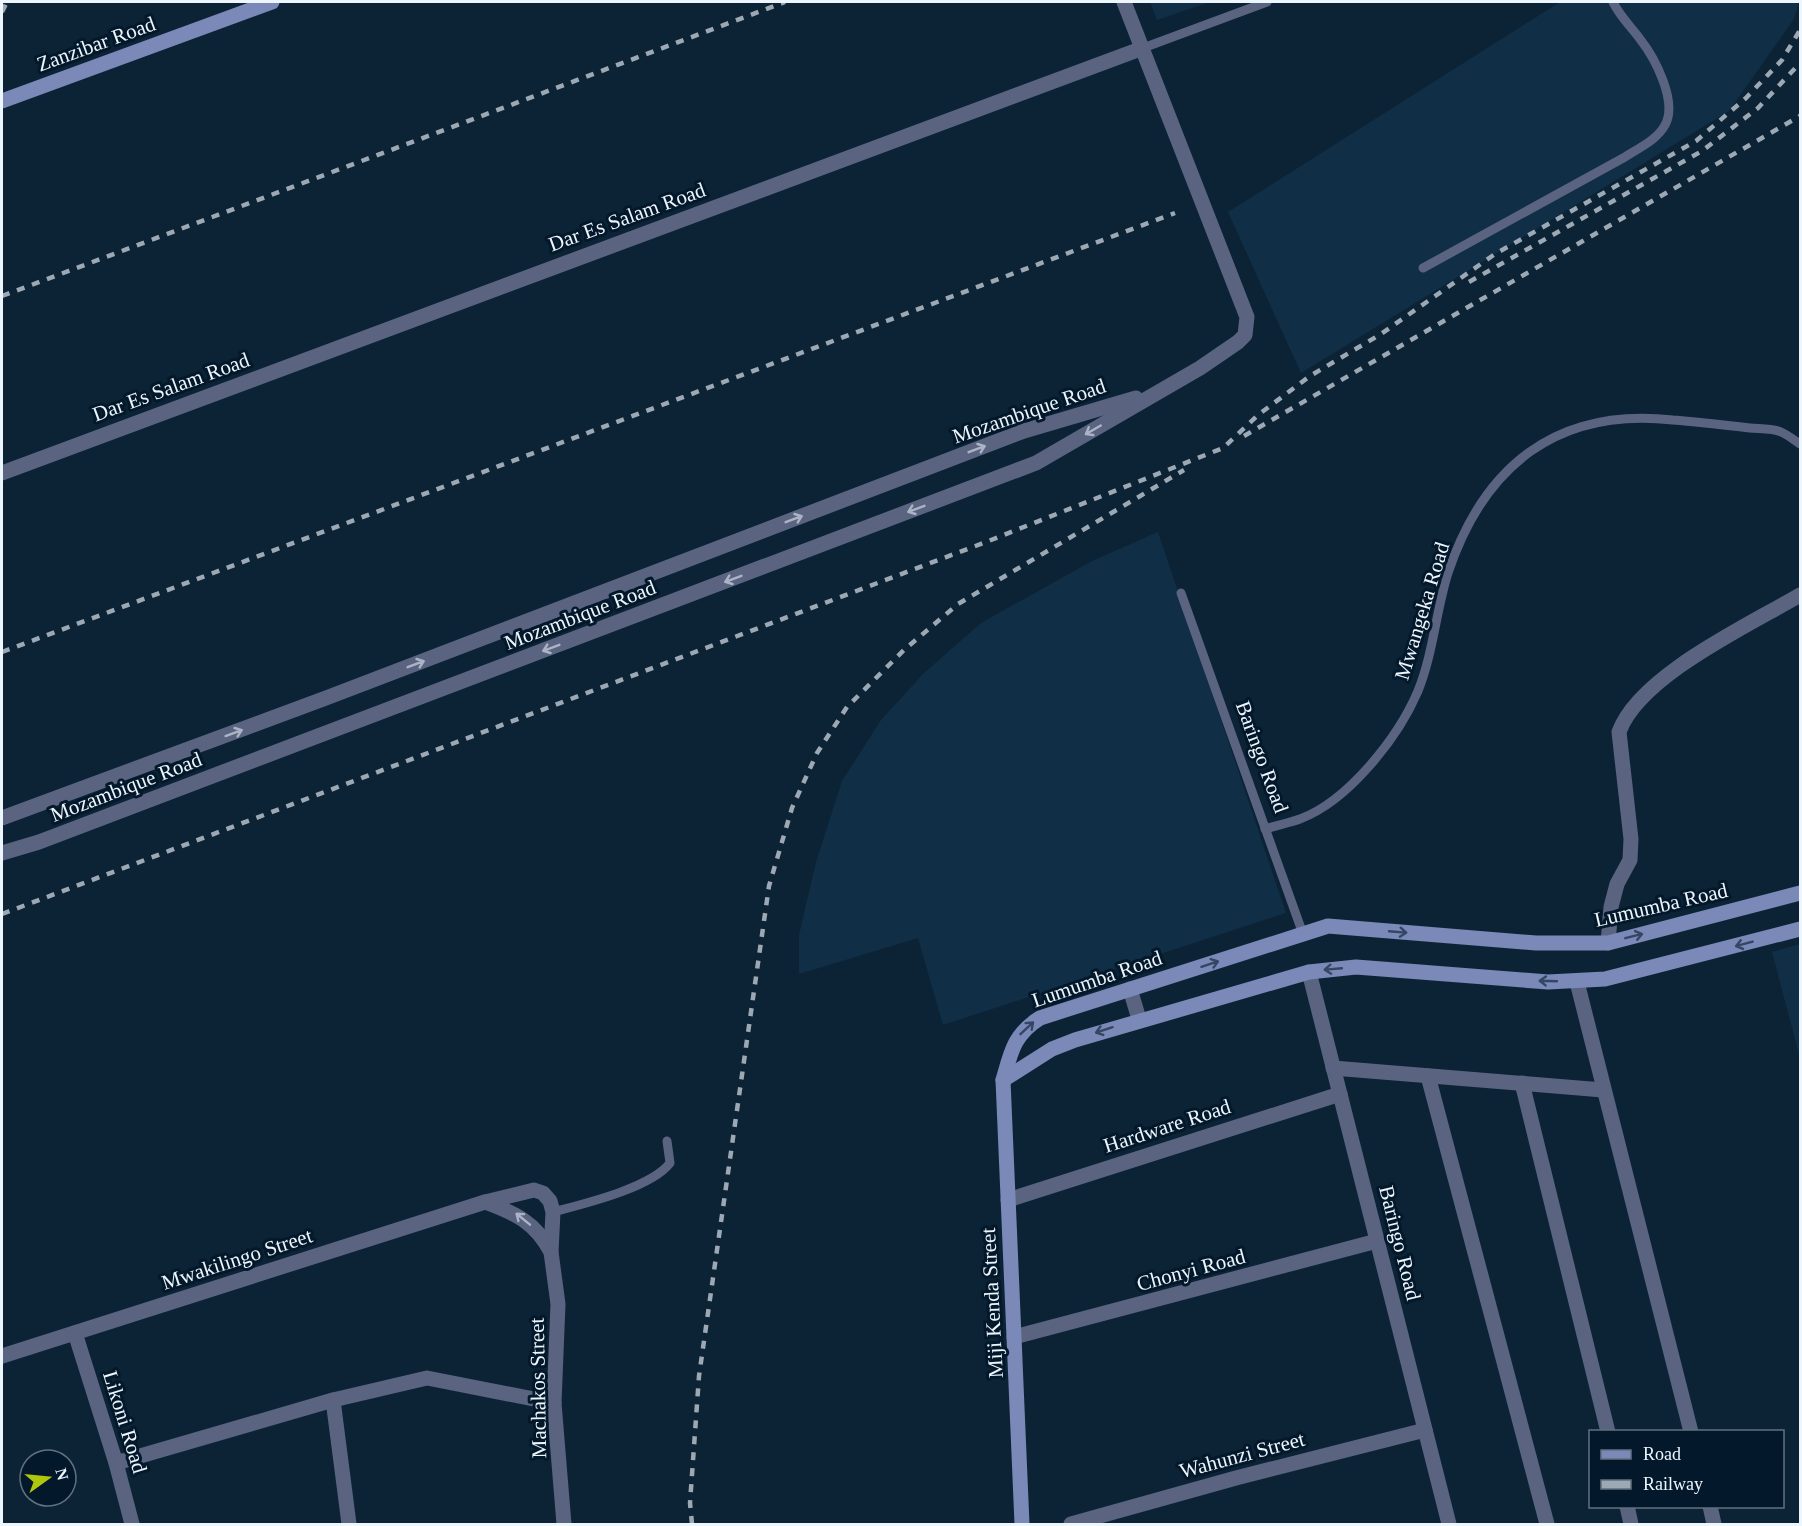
<svg xmlns="http://www.w3.org/2000/svg" width="1802" height="1526" viewBox="0 0 1802 1526" font-family="Georgia,serif">
	<style>
		.built { fill: #102e45 }
		.lines { fill: none; stroke-linecap: round; stroke-linejoin: round }
		.service { stroke: #5a6481; stroke-width: 9 }
		.minor { stroke: #5a6481; stroke-width: 15 }
		.tertiary { stroke: #5a6481; stroke-width: 15 }
		.secondary { stroke: #7a89b8; stroke-width: 15 }
		.rail { stroke: #9ca9b5; stroke-width: 4.5; stroke-dasharray: 8 8; stroke-linecap: butt }
		.oneway { stroke: #abb4c5 }
		.oneway2 { stroke: #334663 }
		.labels { text-anchor: middle; stroke-width: 6; stroke-linejoin: round; paint-order: stroke }
		.street-label { font-size: 21px; fill: #edf5fd; stroke: #03192b }
	</style>
	<rect width="100%" height="100%" fill="#0c2335"/>
	<g class="built">
		<polygon points="1150,2 1210,2 1157,20"/>
		<polygon points="1560,2 1799,2 1794,19 1729,111 1301,373 1228,212"/>
		<polygon points="1158,532 1286,913 943,1025 918,938 799,974 799,935 816,862 842,781 881,720 924,673 981,623 1092,561"/>
		<polygon points="1800,944 1800,1058 1772,952"/>
	</g>
	<g class="lines">
		<g class="service">
			<polyline points="1143,48 1267,2"/>
			<path d="M1423 268 1625 157C1639 148 1657 140 1665 125 1678 102 1655 58 1640 39 1631 27 1619 15 1613 2"/>
			<polyline points="1181,593 1303,934"/>
			<path d="M1265 829C1277 825 1289 823 1300 819 1348 801 1398 738 1418 691 1433 654 1436 611 1448 573 1484 465 1558 407 1673 420 1698 422 1724 425 1750 428 1759 429 1772 428 1781 432 1788 435 1794 440 1800 444"/>
			<path d="M553 1212C583 1204 651 1188 670 1163L667 1141"/>
		</g>
		<g class="minor">
			<polyline points="2,473 1143,48"/>
			<path d="M1608 943 1611 907 1617 884 1630 860 1631 839 1619 732C1639 676 1749 625 1800 595"/>
			<polyline points="1309,972 1449,1524"/>
			<polyline points="1577,982 1691,1432"/>
			<polyline points="1333,1068 1603,1090"/>
			<polyline points="1428,1076 1547,1524"/>
			<polyline points="1522,1083 1608,1432"/>
			<polyline points="1008,1200 1340,1094"/>
			<path d="M485 1202C515 1213 535 1222 551 1252"/>
			<polyline points="75,1333 116,1463 132,1524"/>
			<polyline points="1014,1337 1377,1241"/>
			<polyline points="2,1356 485,1202 534,1190 543,1193 550,1201 553,1212 551,1252 558,1304 554,1403 564,1524"/>
			<polyline points="116,1463 333,1400"/>
			<polyline points="1627,1506 1631,1524"/>
			<polyline points="1710,1506 1714,1524"/>
			<polyline points="349,1524 333,1400 427,1378 554,1403"/>
			<polyline points="1071,1524 1236,1478 1425,1430"/>
		</g>
		<g class="tertiary">
			<polyline points="2,818 326,698 1024,431 1136,398"/>
			<polyline points="2,853 39,842 1036,463 1200,368 1238,342 1245,335 1247,317 1124,2"/>
			<polyline points="1130,989 1139,1019"/>
		</g>
		<g class="secondary">
			<polyline points="2,101 272,2"/>
			<polyline points="1003,1080 1052,1049 1075,1040 1309,972 1356,967 1548,982 1605,979 1800,929"/>
			<path d="M1022 1524 1003 1080C1011 1052 1014 1034 1040 1018L1328 926 1536 943H1608L1800 893"/>
		</g>
		<g class="rail">
			<polyline points="2,12 7,2"/>
			<polyline points="1469,282 1702,151 1758,108 1800,63"/>
			<polyline points="2,296 785,2"/>
			<polyline points="1244,436 1800,116"/>
			<polyline points="2,652 1175,213"/>
			<polyline points="2,914 986,542 1223,448 1258,415 1310,376 1381,334 1495,254 1696,141 1746,98 1782,60 1800,30"/>
			<polyline points="692,1524 690,1503 699,1376 769,886 792,808 817,753 847,707 904,650 958,604 1184,470"/>
		</g>
	</g>
	<defs><path id="oneway-shaft" d="M-6 0H5M1.5-3L5.5 0L1.5 3" fill="none" stroke-width="1.6" stroke-linecap="round" stroke-linejoin="round" transform="scale(1.5)"/></defs>
	<g class="oneway">
		<use href="#oneway-shaft" transform="translate(1093 430) rotate(150)"/>
		<use href="#oneway-shaft" transform="translate(977 449) rotate(-21)"/>
		<use href="#oneway-shaft" transform="translate(916 509) rotate(159)"/>
		<use href="#oneway-shaft" transform="translate(794 519) rotate(-21)"/>
		<use href="#oneway-shaft" transform="translate(733 579) rotate(159)"/>
		<use href="#oneway-shaft" transform="translate(551 648) rotate(159)"/>
		<use href="#oneway-shaft" transform="translate(416 664) rotate(-21)"/>
		<use href="#oneway-shaft" transform="translate(234 733) rotate(-20)"/>
		<use href="#oneway-shaft" transform="translate(523 1219) rotate(-141)"/>
	</g>
	<g class="oneway2">
		<use href="#oneway-shaft" transform="translate(1398 932) rotate(5)"/>
		<use href="#oneway-shaft" transform="translate(1634 936) rotate(-14)"/>
		<use href="#oneway-shaft" transform="translate(1744 944) rotate(165)"/>
		<use href="#oneway-shaft" transform="translate(1210 964) rotate(-18)"/>
		<use href="#oneway-shaft" transform="translate(1333 969) rotate(175)"/>
		<use href="#oneway-shaft" transform="translate(1548 981) rotate(-178)"/>
		<use href="#oneway-shaft" transform="translate(1027 1028) rotate(-43)"/>
		<use href="#oneway-shaft" transform="translate(1104 1030) rotate(162)"/>
	</g>
	<g class="labels">
		<g class="street-label">
			<text transform="translate(96 44) rotate(-20)" y="7">Zanzibar Road</text>
			<text transform="translate(627 217) rotate(-20)" y="7">Dar Es Salam Road</text>
			<text transform="translate(171 387) rotate(-20)" y="7">Dar Es Salam Road</text>
			<text transform="translate(1029 411) rotate(-19)" y="7">Mozambique Road</text>
			<text transform="translate(1422 611) rotate(-73)" y="7">Mwangeka Road</text>
			<text transform="translate(580 615) rotate(-21)" y="7">Mozambique Road</text>
			<text transform="translate(1262 757) rotate(70)" y="7">Baringo Road</text>
			<text transform="translate(126 787) rotate(-21)" y="7">Mozambique Road</text>
			<text transform="translate(1661 905) rotate(-13)" y="7">Lumumba Road</text>
			<text transform="translate(1097 979) rotate(-19)" y="7">Lumumba Road</text>
			<text transform="translate(1167 1126) rotate(-18)" y="7">Hardware Road</text>
			<text transform="translate(1400 1243) rotate(76)" y="7">Baringo Road</text>
			<text transform="translate(237 1259) rotate(-18)" y="7">Mwakilingo Street</text>
			<text transform="translate(1191 1270) rotate(-15)" y="7">Chonyi Road</text>
			<text transform="translate(992 1303) rotate(-93)" y="7">Miji Kenda Street</text>
			<text transform="translate(538 1388) rotate(-91)" y="7">Machakos Street</text>
			<text transform="translate(125 1422) rotate(73)" y="7">Likoni Road</text>
			<text transform="translate(1242 1455) rotate(-15)" y="7">Wahunzi Street</text>
		</g>
	</g>
	<rect width="1802" height="1526" fill="none" stroke="#edf5fd" stroke-width="6"/>
	<rect x="1589" y="1430" width="195" height="78" fill="#03192b" stroke="#61717f" stroke-width="1.5"/>
	<rect x="1601" y="1450" width="30" height="9" fill="#7a89b8" stroke="#61717f" stroke-width="1.5"/>
	<text x="1643" y="1460" font-size="18" fill="#edf5fd">Road</text>
	<rect x="1601" y="1480" width="30" height="9" fill="#9ca9b5" stroke="#61717f" stroke-width="1.5"/>
	<text x="1643" y="1490" font-size="18" fill="#edf5fd">Railway</text>
	<g transform="translate(48 1478) rotate(75)"><circle r="28" fill="#03192b" stroke="#61717f" stroke-width="1.5"/>
	<path d="M0-4.5L10 22L0 15L-10 22Z" fill="#aec60c"/>
	<text y="-9" font-size="16" font-weight="bold" text-anchor="middle" fill="#edf5fd">N</text>
	</g>
</svg>
